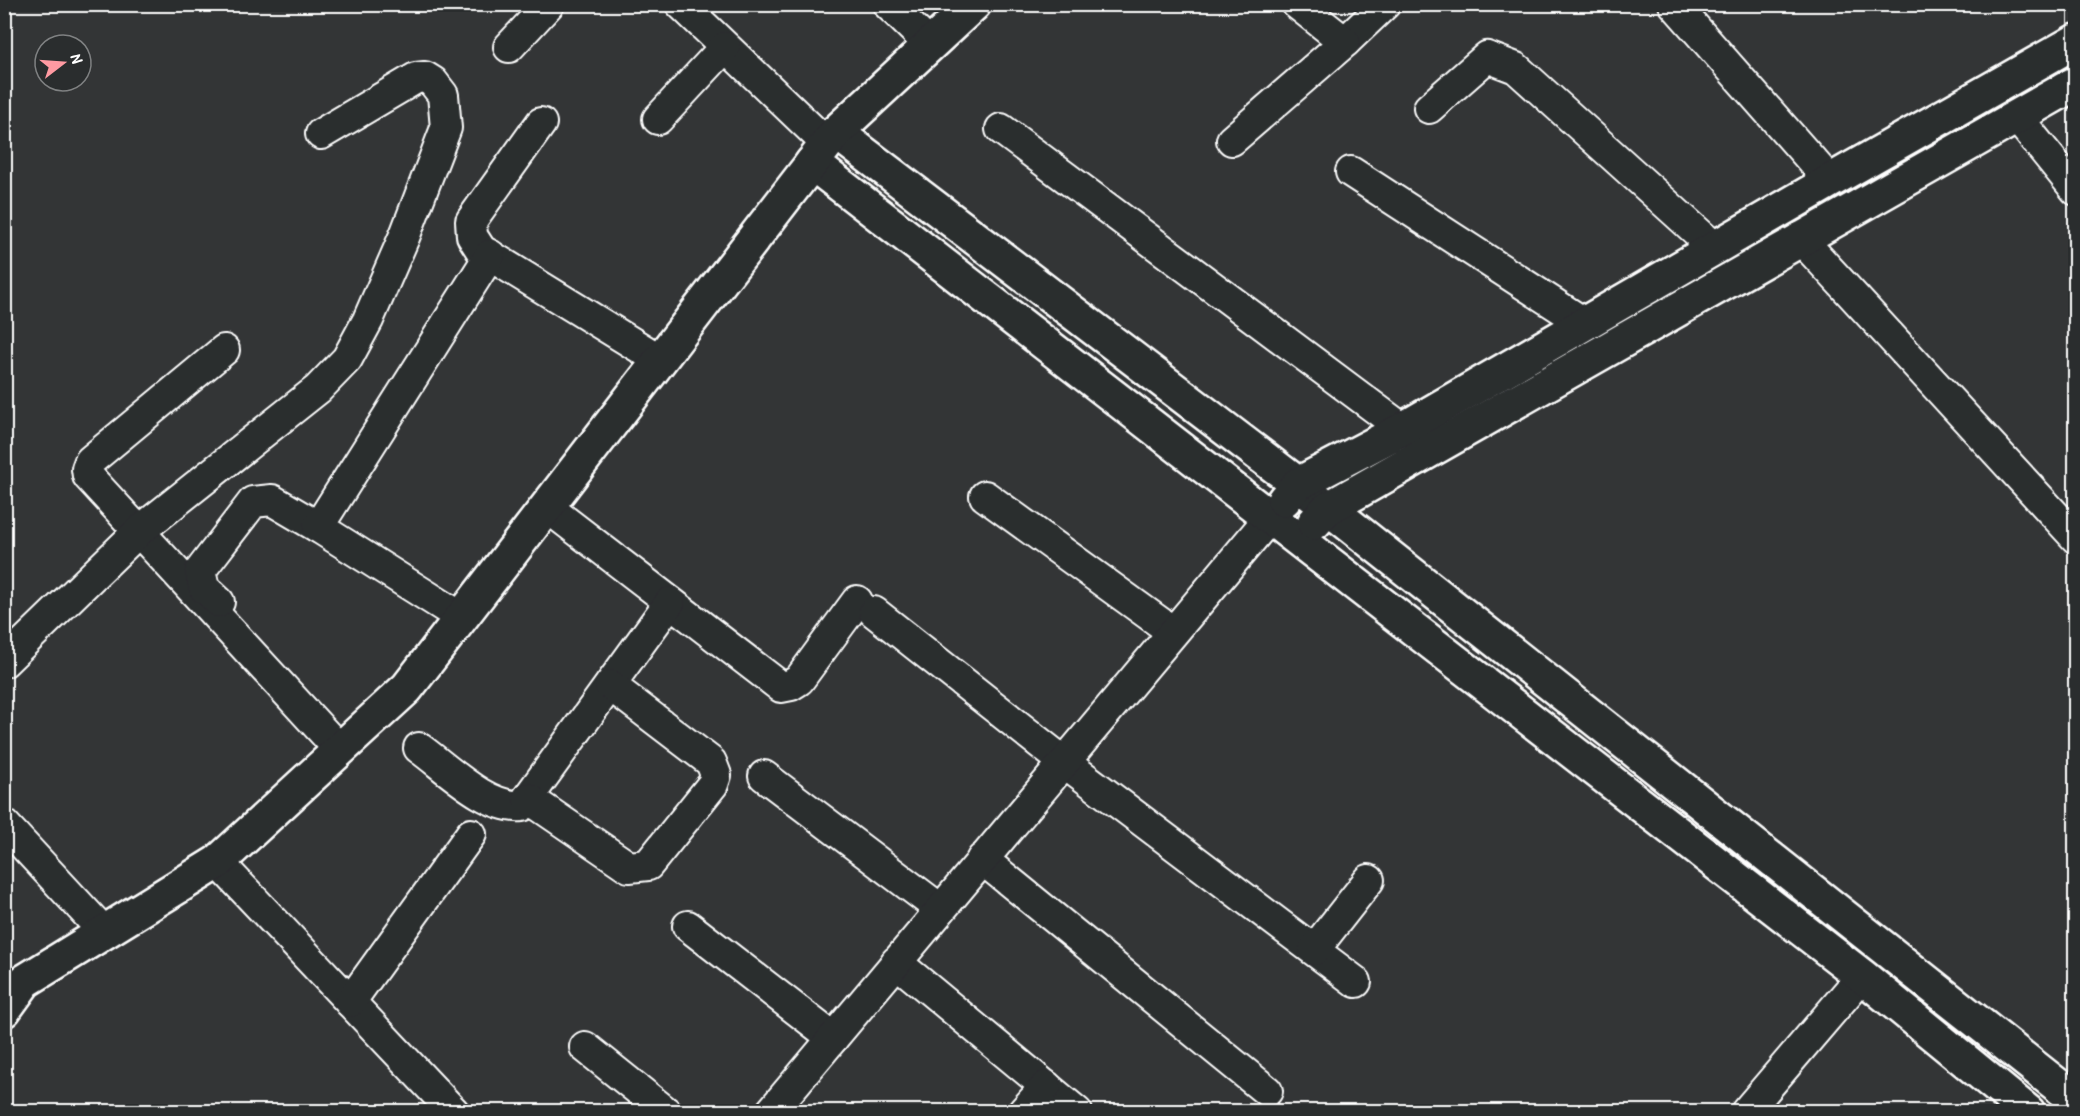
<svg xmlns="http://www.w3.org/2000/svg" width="2080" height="1116" viewBox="0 0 2080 1116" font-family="'Patrick Hand',sans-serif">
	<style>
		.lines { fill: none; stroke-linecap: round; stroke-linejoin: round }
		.minor-casing { stroke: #fff; stroke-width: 34 }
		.tertiary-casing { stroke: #fff; stroke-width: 38 }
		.minor { stroke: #2a2d2e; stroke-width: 30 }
		.tertiary { stroke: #2a2d2e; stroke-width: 33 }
	</style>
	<rect width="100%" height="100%" fill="#333536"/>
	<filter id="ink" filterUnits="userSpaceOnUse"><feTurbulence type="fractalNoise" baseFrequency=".0167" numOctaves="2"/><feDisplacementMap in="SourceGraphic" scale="12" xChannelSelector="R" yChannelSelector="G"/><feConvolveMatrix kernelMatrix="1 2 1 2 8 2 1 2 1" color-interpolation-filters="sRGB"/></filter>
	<g filter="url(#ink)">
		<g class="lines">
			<g class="minor-casing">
				<g id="minor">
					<polyline points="681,4 827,144"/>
					<polyline points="888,4 930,45"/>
					<polyline points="1674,4 1830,181"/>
					<polyline points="1345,42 1385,4"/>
					<polyline points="509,47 549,4"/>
					<polyline points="1429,108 1487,57 1516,68 1714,247"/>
					<polyline points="2016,116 2076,190"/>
					<polyline points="658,119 725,47"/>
					<polyline points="541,123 471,221 472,236 481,250 660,360"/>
					<polyline points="1001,129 1403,429"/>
					<polyline points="1232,140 1345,42 1297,4"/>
					<polyline points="1351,172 1584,323"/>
					<polyline points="1800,238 2076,538"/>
					<polyline points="224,350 90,461 87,469 88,476 340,750"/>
					<polyline points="985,496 1173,632"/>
					<polyline points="547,507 781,687 791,685 799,680 857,601"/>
					<polyline points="219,602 204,588 200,571 253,502 272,500 318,527"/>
					<polyline points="874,612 1064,762 1356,982"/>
					<polyline points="462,618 318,527 490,255"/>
					<polyline points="4,662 138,532 318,389 347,359 368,320 405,235 446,128 443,95 433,82 425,77 416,78 321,134"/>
					<path d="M419 748C447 768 487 809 522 806L670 602"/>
					<polyline points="764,776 940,909"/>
					<polyline points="528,798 629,867 648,865 713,784 716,775 711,762 610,685"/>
					<polyline points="4,824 104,932"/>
					<polyline points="982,859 1267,1091"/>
					<polyline points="218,862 454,1112"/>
					<polyline points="688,926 833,1038"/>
					<polyline points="1314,950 1369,880"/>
					<polyline points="896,962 1077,1112"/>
					<polyline points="350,1002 471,834"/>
					<polyline points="585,1047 666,1112"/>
					<polyline points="771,1112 1271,516"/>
					<polyline points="1023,1112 1046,1086"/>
					<polyline points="1746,1112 1862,976"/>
				</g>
			</g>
			<g class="tertiary-casing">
				<g id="tertiary">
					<polyline points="836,132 1298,484 2076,1100"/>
					<polyline points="812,163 1862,976 2028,1112"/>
					<polyline points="1284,500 1298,484 1403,429 1830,181 2076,41"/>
					<polyline points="1314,523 1327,509 2076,83"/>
					<polyline points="4,1010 25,981 218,862 407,688 836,132 974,4"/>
				</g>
			</g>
			<use href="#minor" class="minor"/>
			<use href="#tertiary" class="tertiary"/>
		</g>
	</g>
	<rect width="2080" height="1116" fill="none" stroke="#2a2d2e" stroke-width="24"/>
	<rect x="12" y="12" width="2056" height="1092" fill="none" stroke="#fff" stroke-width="2" filter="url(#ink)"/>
	<g transform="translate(63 63) rotate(73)"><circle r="28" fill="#2a2d2e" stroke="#7f8182" stroke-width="1.5"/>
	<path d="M0-4.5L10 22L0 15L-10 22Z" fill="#ff9aa2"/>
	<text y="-9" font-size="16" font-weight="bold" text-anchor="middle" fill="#ffffff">N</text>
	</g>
</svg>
